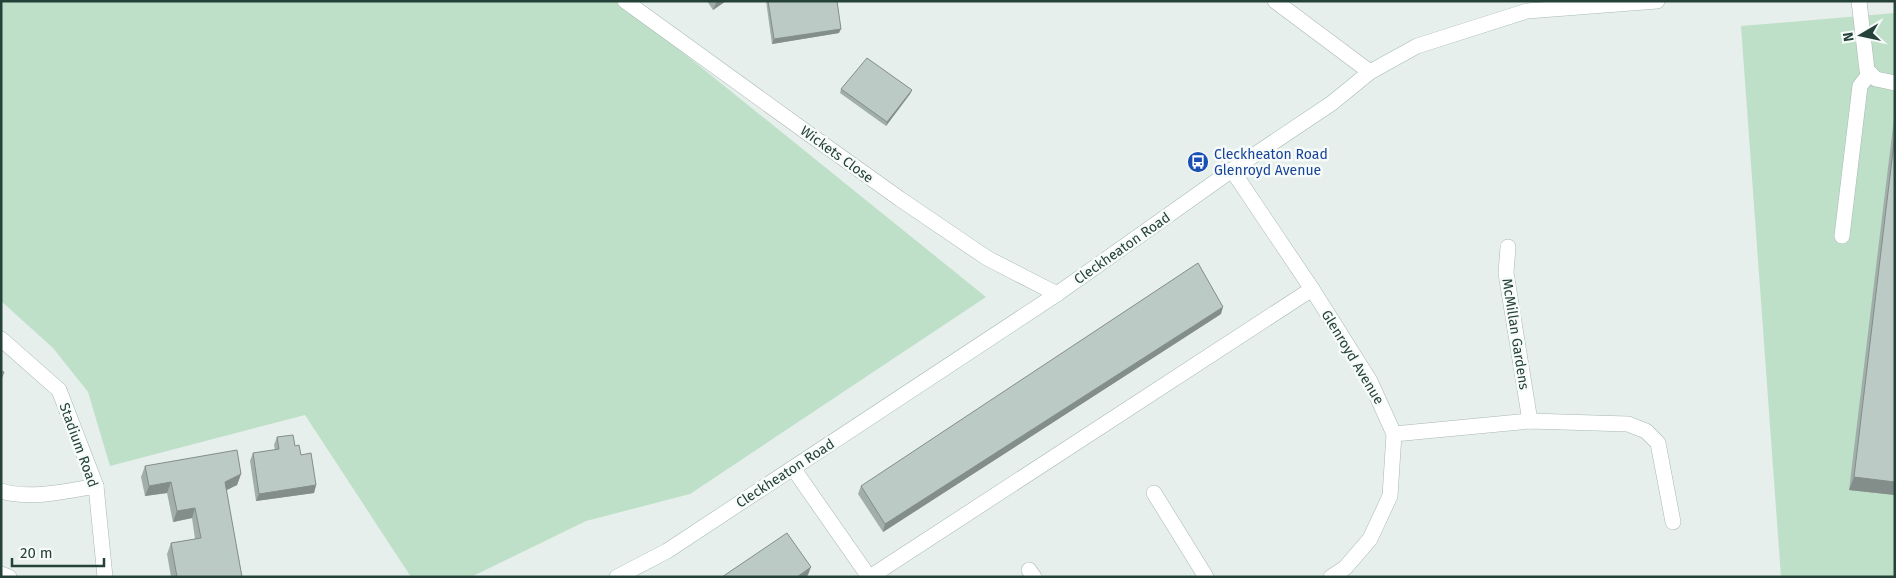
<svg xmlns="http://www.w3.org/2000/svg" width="1896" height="578" viewBox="0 0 1896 578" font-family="'Fira Sans',sans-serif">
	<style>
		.green { fill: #bfe0c8 }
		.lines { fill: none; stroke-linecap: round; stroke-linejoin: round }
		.lane-casing { stroke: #a8b8b2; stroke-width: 16 }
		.street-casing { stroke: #a8b8b2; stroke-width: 16 }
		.secondary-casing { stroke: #a4bbb3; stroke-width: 16 }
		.lane { stroke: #fff; stroke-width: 15 }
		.street { stroke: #fff; stroke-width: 15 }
		.secondary { stroke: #fff; stroke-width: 15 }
		.wall { fill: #a1aea9 }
		.shaded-wall { fill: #838d89 }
		.building { fill: #bbcac4; stroke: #838d89 }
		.labels { text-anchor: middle; stroke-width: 5; stroke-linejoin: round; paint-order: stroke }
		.street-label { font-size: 14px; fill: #24423a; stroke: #f7fbf9 }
		.transit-label { font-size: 14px; fill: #164399; stroke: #f7fbf9; text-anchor: start }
	</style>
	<rect width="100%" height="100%" fill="#e6efeb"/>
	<g class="green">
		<polygon points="1,1 619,1 986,297 690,494 586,521 471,577 411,577 305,415 110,466 88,392 53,348 1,301"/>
		<polygon points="1895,13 1895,577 1781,577 1741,26"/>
	</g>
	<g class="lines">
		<g class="lane-casing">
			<g id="lane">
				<polyline points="625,1 809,134"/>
				<polyline points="1859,1 1867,70 1876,79 1895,83"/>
				<polyline points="1842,236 1860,86 1870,73"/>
				<path d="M1 491C29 500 68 491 96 486"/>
				<polyline points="1154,493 1206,577"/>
				<polyline points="1,574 9,577"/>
				<polyline points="870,577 1312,289"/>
			</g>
		</g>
		<g class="street-casing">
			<g id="street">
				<polyline points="1275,1 1370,72"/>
				<polyline points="809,134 900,199 987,258 1057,294"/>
				<polyline points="1232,170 1312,289 1370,381 1394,434 1390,496 1370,539 1345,568 1331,577"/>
				<polyline points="1508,247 1506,273 1530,421"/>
				<polyline points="1,339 59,390 96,486 105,577"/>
				<polyline points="1394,434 1530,421 1628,424 1646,431 1658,443 1673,522"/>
				<polyline points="793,468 869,577"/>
				<polyline points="1029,570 1034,577"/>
			</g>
		</g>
		<g class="secondary-casing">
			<polyline id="secondary" points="617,577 667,551 1057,294 1232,170 1332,103 1370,72 1417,46 1527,11 1657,1"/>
		</g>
		<use href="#lane" class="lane"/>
		<use href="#street" class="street"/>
		<use href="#secondary" class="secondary"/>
	</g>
	<g class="wall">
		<polygon points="707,1 726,1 713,10"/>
		<polygon points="766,1 837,1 839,33 772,44"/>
		<polygon points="841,89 912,90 910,94 886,126 840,93"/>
		<polygon points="1895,114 1895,495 1849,490 1894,118"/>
		<polygon points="1221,314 883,532 858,494 861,486"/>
		<polygon points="277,437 295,446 301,455 316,485 314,493 256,501 250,461 253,453 275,450 274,445"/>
		<polygon points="145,466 241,474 237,485 226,490 242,577 171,577 167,554 171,543 195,539 192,518 173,522 167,493 145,496 141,477"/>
	</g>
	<g class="shaded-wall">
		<polygon points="717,1 726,1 713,10"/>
		<polygon points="841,29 839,33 772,44 774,39"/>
		<polygon points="912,90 910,94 886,126 887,122"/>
		<polygon points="1223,307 1221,314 883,532 885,524"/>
		<polygon points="241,474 237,485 221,493 225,482"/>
		<polygon points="1854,477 1895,482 1895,495 1849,490"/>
		<polygon points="171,482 167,493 145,496 149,486"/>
		<polygon points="316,485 314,493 256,501 259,494"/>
		<polygon points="195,508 192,518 173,522 177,511"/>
		<polygon points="811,567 808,575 806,577 797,577"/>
	</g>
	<g class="building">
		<polygon points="768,1 837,1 841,29 774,39"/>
		<polygon points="867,58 912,90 887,122 841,89"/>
		<polygon points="1895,134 1895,482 1854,477"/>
		<polygon points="1198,263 1223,307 885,524 861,486"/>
		<polygon points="1,371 4,372 1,379"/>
		<polygon points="293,435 295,446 299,445 301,455 311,453 316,485 259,494 253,453 279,449 277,437"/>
		<polygon points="237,450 241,474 225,482 242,577 177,577 171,543 201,538 195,508 177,511 171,482 149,486 145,466"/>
		<polygon points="787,533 811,567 797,577 722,577"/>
	</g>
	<defs>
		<g id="bus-disc" transform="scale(1.125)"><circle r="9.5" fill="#1a4fb4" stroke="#f7fbf9"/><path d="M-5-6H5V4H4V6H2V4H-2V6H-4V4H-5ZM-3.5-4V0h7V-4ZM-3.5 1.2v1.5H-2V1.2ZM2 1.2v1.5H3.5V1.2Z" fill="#fff"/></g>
	</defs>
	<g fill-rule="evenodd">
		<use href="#bus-disc" x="1198" y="162"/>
	</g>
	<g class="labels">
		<g class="street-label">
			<text transform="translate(837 154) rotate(36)" y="5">Wickets Close</text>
			<text transform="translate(1122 248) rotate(-35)" y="5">Cleckheaton Road</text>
			<text transform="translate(1516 334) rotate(81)" y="5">McMillan Gardens</text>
			<text transform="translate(1353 357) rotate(59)" y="5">Glenroyd Avenue</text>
			<text transform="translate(79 445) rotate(70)" y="5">Stadium Road</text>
			<text transform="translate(785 473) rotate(-33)" y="5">Cleckheaton Road</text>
		</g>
		<g class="transit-label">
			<text x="1214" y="159">Cleckheaton Road<tspan x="1214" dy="16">Glenroyd Avenue</tspan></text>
		</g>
	</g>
	<rect width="1896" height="578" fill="none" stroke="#24423a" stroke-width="5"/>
	<g transform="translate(1861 35) rotate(261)" stroke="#f7fbf9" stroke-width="4" paint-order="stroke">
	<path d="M0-4L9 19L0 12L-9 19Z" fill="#24423a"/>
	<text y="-8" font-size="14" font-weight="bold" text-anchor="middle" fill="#24423a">N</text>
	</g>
	<path d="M12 558v8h92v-8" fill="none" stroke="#24423a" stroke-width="2.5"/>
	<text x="20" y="558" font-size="15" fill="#24423a" stroke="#f7fbf9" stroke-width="4" paint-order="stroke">20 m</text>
</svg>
